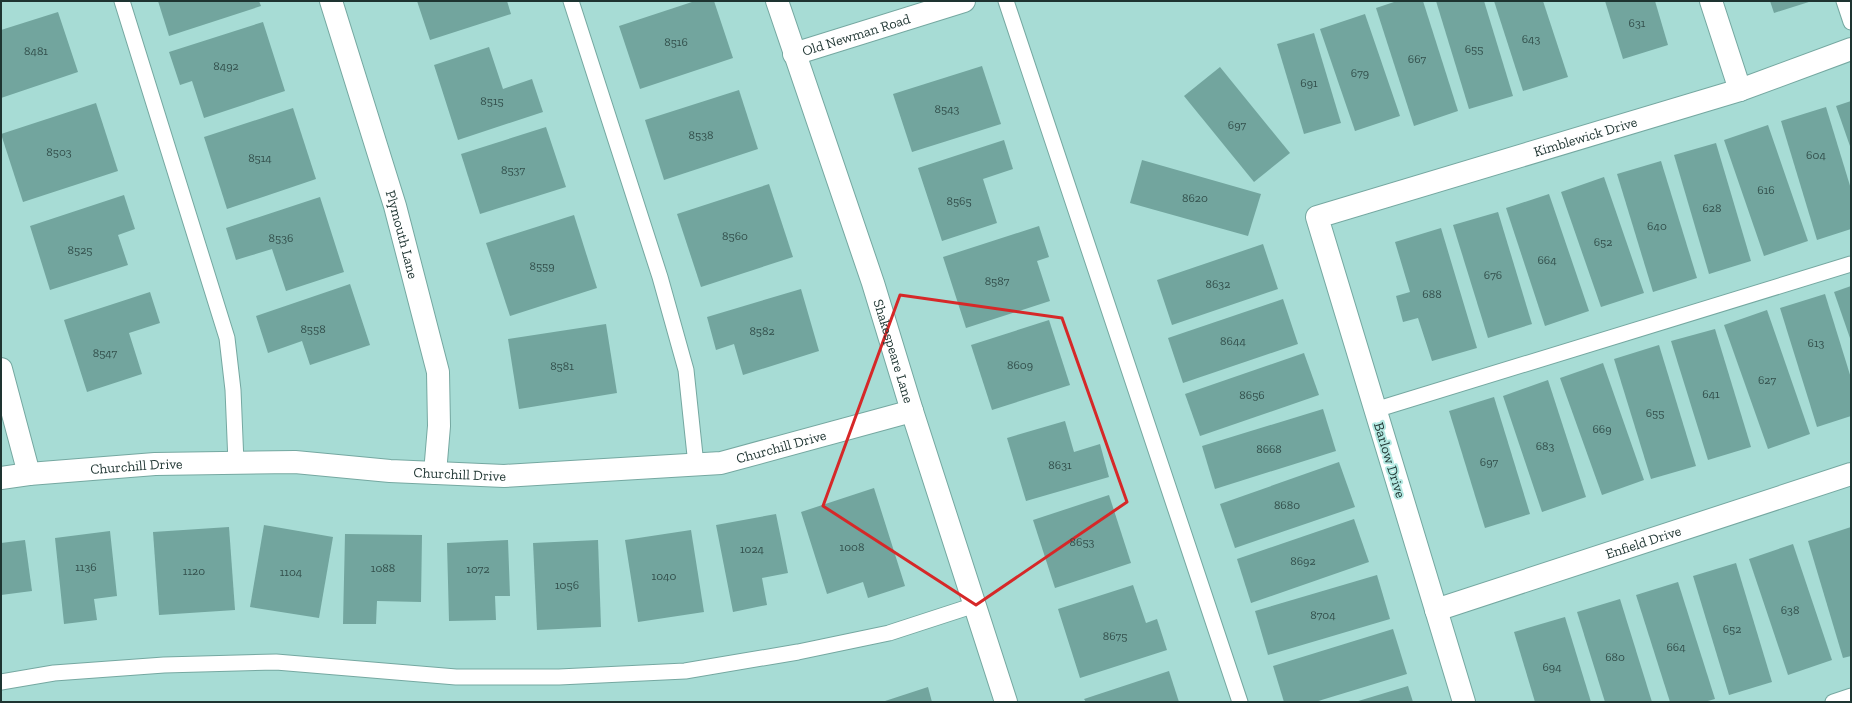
<svg xmlns="http://www.w3.org/2000/svg" width="1852" height="703" viewBox="0 0 1852 703" font-family="'Zilla Slab',serif">
	<style>
		.building { fill: #72a59e }
		.lines { fill: none; stroke-linecap: round; stroke-linejoin: round }
		.service-casing { stroke: #75a8a1; stroke-width: 17 }
		.minor-casing { stroke: #75a8a1; stroke-width: 24 }
		.service { stroke: #fff; stroke-width: 15 }
		.minor { stroke: #fff; stroke-width: 22 }
		.marked { fill: none; stroke: #d62828; stroke-width: 3; stroke-linejoin: round }
		.labels { text-anchor: middle; stroke-width: 4; stroke-linejoin: round; paint-order: stroke }
		.number-label { font-size: 12px; fill: #33504c }
		.street-label { font-size: 14px; fill: #1e3431; stroke: #b4e9e2 }
	</style>
	<rect width="100%" height="100%" fill="#a7dcd5"/>
	<g class="building">
		<polygon points="158,1 259,1 261,6 169,36"/>
		<polygon points="417,1 507,1 511,14 430,40"/>
		<polygon points="695,1 714,1 733,58 640,89 619,26"/>
		<polygon points="1397,1 1423,1 1458,111 1414,126 1376,8"/>
		<polygon points="1436,1 1484,1 1513,96 1469,109"/>
		<polygon points="1494,1 1543,1 1568,77 1523,91"/>
		<polygon points="1605,1 1655,1 1668,45 1623,59"/>
		<polygon points="1770,1 1812,1 1774,13"/>
		<polygon points="58,12 78,72 1,98 1,30"/>
		<polygon points="1365,14 1400,116 1355,131 1320,29"/>
		<polygon points="263,22 285,91 204,118 192,81 180,85 169,52"/>
		<polygon points="1314,33 1341,123 1304,134 1277,44"/>
		<polygon points="489,47 503,89 532,79 543,112 458,140 434,65"/>
		<polygon points="982,66 1001,124 912,152 893,94"/>
		<polygon points="1220,67 1290,153 1254,182 1184,96"/>
		<polygon points="739,90 758,149 664,180 645,120"/>
		<polygon points="1851,101 1851,149 1836,106"/>
		<polygon points="96,103 118,171 23,202 1,134"/>
		<polygon points="1826,107 1851,189 1851,229 1817,240 1781,121"/>
		<polygon points="293,108 316,179 227,209 204,137"/>
		<polygon points="1768,125 1808,241 1764,256 1724,140"/>
		<polygon points="546,127 566,187 480,214 461,154"/>
		<polygon points="1004,140 1013,169 983,179 997,223 942,241 918,168"/>
		<polygon points="1716,143 1751,261 1709,274 1674,155"/>
		<polygon points="1142,160 1261,194 1248,236 1130,203"/>
		<polygon points="1661,161 1697,278 1653,292 1617,174"/>
		<polygon points="1604,177 1644,293 1601,307 1561,192"/>
		<polygon points="769,184 793,257 701,287 677,214"/>
		<polygon points="1549,194 1589,311 1545,326 1506,208"/>
		<polygon points="124,195 135,229 118,235 128,265 50,290 30,226"/>
		<polygon points="320,197 344,272 286,291 272,249 236,260 226,228"/>
		<polygon points="1498,212 1532,324 1488,338 1453,225"/>
		<polygon points="574,215 597,288 510,316 486,243"/>
		<polygon points="1039,226 1049,257 1037,261 1050,301 966,328 943,257"/>
		<polygon points="1441,228 1477,348 1432,361 1418,318 1403,322 1396,296 1410,292 1395,242"/>
		<polygon points="1263,244 1278,289 1172,325 1157,280"/>
		<polygon points="350,284 370,345 310,365 302,341 268,353 256,316"/>
		<polygon points="1851,286 1851,341 1834,292"/>
		<polygon points="801,289 819,351 743,375 734,344 716,350 707,317"/>
		<polygon points="150,292 160,323 129,333 142,374 87,392 64,320"/>
		<polygon points="1825,294 1851,378 1851,416 1817,427 1780,308"/>
		<polygon points="1283,299 1298,344 1183,383 1168,338"/>
		<polygon points="1767,310 1810,434 1768,449 1724,325"/>
		<polygon points="1049,320 1070,385 992,410 971,345"/>
		<polygon points="606,324 617,393 519,409 508,339"/>
		<polygon points="1715,329 1751,447 1708,460 1671,341"/>
		<polygon points="1659,345 1696,466 1651,479 1614,359"/>
		<polygon points="1304,353 1319,395 1200,436 1185,394"/>
		<polygon points="1603,363 1644,480 1602,495 1560,378"/>
		<polygon points="1548,380 1586,497 1542,512 1503,396"/>
		<polygon points="1494,397 1530,514 1485,528 1449,411"/>
		<polygon points="1323,409 1336,451 1215,489 1202,446"/>
		<polygon points="1065,421 1074,452 1100,444 1109,477 1026,501 1007,438"/>
		<polygon points="1339,462 1355,507 1235,548 1220,504"/>
		<polygon points="874,488 905,586 868,598 863,582 827,594 801,512"/>
		<polygon points="1109,495 1131,563 1055,588 1033,520"/>
		<polygon points="776,514 788,573 762,578 767,605 733,612 716,525"/>
		<polygon points="1354,519 1369,562 1251,603 1237,559"/>
		<polygon points="264,525 333,537 319,618 250,607"/>
		<polygon points="229,527 235,610 159,615 153,532"/>
		<polygon points="1851,527 1851,656 1843,658 1808,541"/>
		<polygon points="691,530 704,612 638,622 625,540"/>
		<polygon points="110,531 117,596 94,599 97,620 64,624 55,538"/>
		<polygon points="345,534 422,535 421,602 377,601 376,624 343,624"/>
		<polygon points="25,540 32,591 1,595 1,543"/>
		<polygon points="508,540 510,596 495,596 496,620 449,621 447,543"/>
		<polygon points="598,540 601,627 537,630 533,543"/>
		<polygon points="1793,544 1832,660 1788,675 1749,559"/>
		<polygon points="1736,563 1772,682 1729,695 1693,576"/>
		<polygon points="1377,575 1390,619 1268,655 1255,611"/>
		<polygon points="1678,582 1715,699 1704,702 1670,702 1636,595"/>
		<polygon points="1133,585 1146,623 1157,619 1167,650 1080,678 1058,609"/>
		<polygon points="1620,599 1652,702 1605,702 1577,612"/>
		<polygon points="1565,617 1591,702 1535,702 1514,632"/>
		<polygon points="1393,629 1407,674 1315,702 1284,702 1273,666"/>
		<polygon points="1169,671 1179,702 1086,702 1084,699"/>
		<polygon points="1408,686 1413,702 1355,702"/>
		<polygon points="928,687 932,702 882,702"/>
	</g>
	<g class="lines">
		<g class="service-casing">
			<g id="service">
				<polyline points="122,1 227,338 233,390 236,463"/>
				<polyline points="571,1 660,277 686,370 696,465"/>
				<polyline points="1006,1 1240,702"/>
				<polyline points="1844,1 1851,22"/>
				<polyline points="1375,410 1851,264"/>
				<polyline points="1,682 54,673 164,665 276,662 456,677 559,677 685,671 798,652 889,633 975,605"/>
				<polyline points="1833,702 1851,696"/>
			</g>
		</g>
		<g class="minor-casing">
			<g id="minor">
				<path id="s1" d="M331 1 395 206 438 372 439 426 435 473"/>
				<path id="s2" d="M777 1 873 283 912 411 1006 702"/>
				<polyline points="1711,1 1740,90"/>
				<path id="s3" d="M794 54 964 1"/>
				<polyline points="1,369 29,474"/>
				<path id="s4" d="M1 478 29 474 155 464 295 462 390 471 504 476 721 463 912 411"/>
				<path id="s5" d="M1436 610 1851 474"/>
				<path id="s6" d="M1464 702 1317 217 1740 90 1851 49"/>
			</g>
		</g>
		<use href="#service" class="service"/>
		<use href="#minor" class="minor"/>
	</g>
	<path class="marked" d="M900 295 1062 318 1127 502 976 605 823 506Z"/>
	<g class="labels">
		<g class="number-label">
			<text x="1637" y="27">631</text>
			<text x="1531" y="43">643</text>
			<text x="676" y="46">8516</text>
			<text x="1474" y="53">655</text>
			<text x="36" y="55">8481</text>
			<text x="1417" y="63">667</text>
			<text x="226" y="70">8492</text>
			<text x="1360" y="77">679</text>
			<text x="1309" y="87">691</text>
			<text x="492" y="105">8515</text>
			<text x="947" y="113">8543</text>
			<text x="1237" y="129">697</text>
			<text x="701" y="139">8538</text>
			<text x="59" y="156">8503</text>
			<text x="1816" y="159">604</text>
			<text x="260" y="162">8514</text>
			<text x="513" y="174">8537</text>
			<text x="1766" y="194">616</text>
			<text x="1195" y="202">8620</text>
			<text x="959" y="205">8565</text>
			<text x="1712" y="212">628</text>
			<text x="1657" y="230">640</text>
			<text x="735" y="240">8560</text>
			<text x="281" y="242">8536</text>
			<text x="1603" y="246">652</text>
			<text x="80" y="254">8525</text>
			<text x="1547" y="264">664</text>
			<text x="542" y="270">8559</text>
			<text x="1493" y="279">676</text>
			<text x="997" y="285">8587</text>
			<text x="1218" y="288">8632</text>
			<text x="1432" y="298">688</text>
			<text x="313" y="333">8558</text>
			<text x="762" y="335">8582</text>
			<text x="1233" y="345">8644</text>
			<text x="1816" y="347">613</text>
			<text x="105" y="357">8547</text>
			<text x="1020" y="369">8609</text>
			<text x="562" y="370">8581</text>
			<text x="1767" y="384">627</text>
			<text x="1711" y="398">641</text>
			<text x="1252" y="399">8656</text>
			<text x="1655" y="417">655</text>
			<text x="1602" y="433">669</text>
			<text x="1545" y="450">683</text>
			<text x="1269" y="453">8668</text>
			<text x="1489" y="466">697</text>
			<text x="1060" y="469">8631</text>
			<text x="1287" y="509">8680</text>
			<text x="1082" y="546">8653</text>
			<text x="852" y="551">1008</text>
			<text x="752" y="553">1024</text>
			<text x="1303" y="565">8692</text>
			<text x="86" y="571">1136</text>
			<text x="383" y="572">1088</text>
			<text x="478" y="573">1072</text>
			<text x="194" y="575">1120</text>
			<text x="291" y="576">1104</text>
			<text x="664" y="580">1040</text>
			<text x="567" y="589">1056</text>
			<text x="1790" y="614">638</text>
			<text x="1323" y="619">8704</text>
			<text x="1732" y="633">652</text>
			<text x="1115" y="640">8675</text>
			<text x="1676" y="651">664</text>
			<text x="1615" y="661">680</text>
			<text x="1552" y="671">694</text>
		</g>
		<g class="street-label">
			<text dy="5" stroke="none"><textPath href="#s3" startOffset="65">Old Newman Road</textPath></text>
			<text dy="5" stroke="none"><textPath href="#s6" startOffset="787">Kimblewick Drive</textPath></text>
			<text dy="5" stroke="none"><textPath href="#s1" startOffset="244">Plymouth Lane</textPath></text>
			<text dy="5" stroke="none"><textPath href="#s2" startOffset="369">Shakespeare Lane</textPath></text>
			<text dy="5" stroke="none"><textPath href="#s4" startOffset="784">Churchill Drive</textPath></text>
			<text transform="translate(1390 460) rotate(73)" y="5">Barlow Drive</text>
			<text dy="5" stroke="none"><textPath href="#s4" startOffset="136">Churchill Drive</textPath></text>
			<text dy="5" stroke="none"><textPath href="#s4" startOffset="460">Churchill Drive</textPath></text>
			<text dy="5" stroke="none"><textPath href="#s5" startOffset="218">Enfield Drive</textPath></text>
		</g>
	</g>
	<rect width="1852" height="703" fill="none" stroke="#1e3431" stroke-width="4"/>
</svg>
